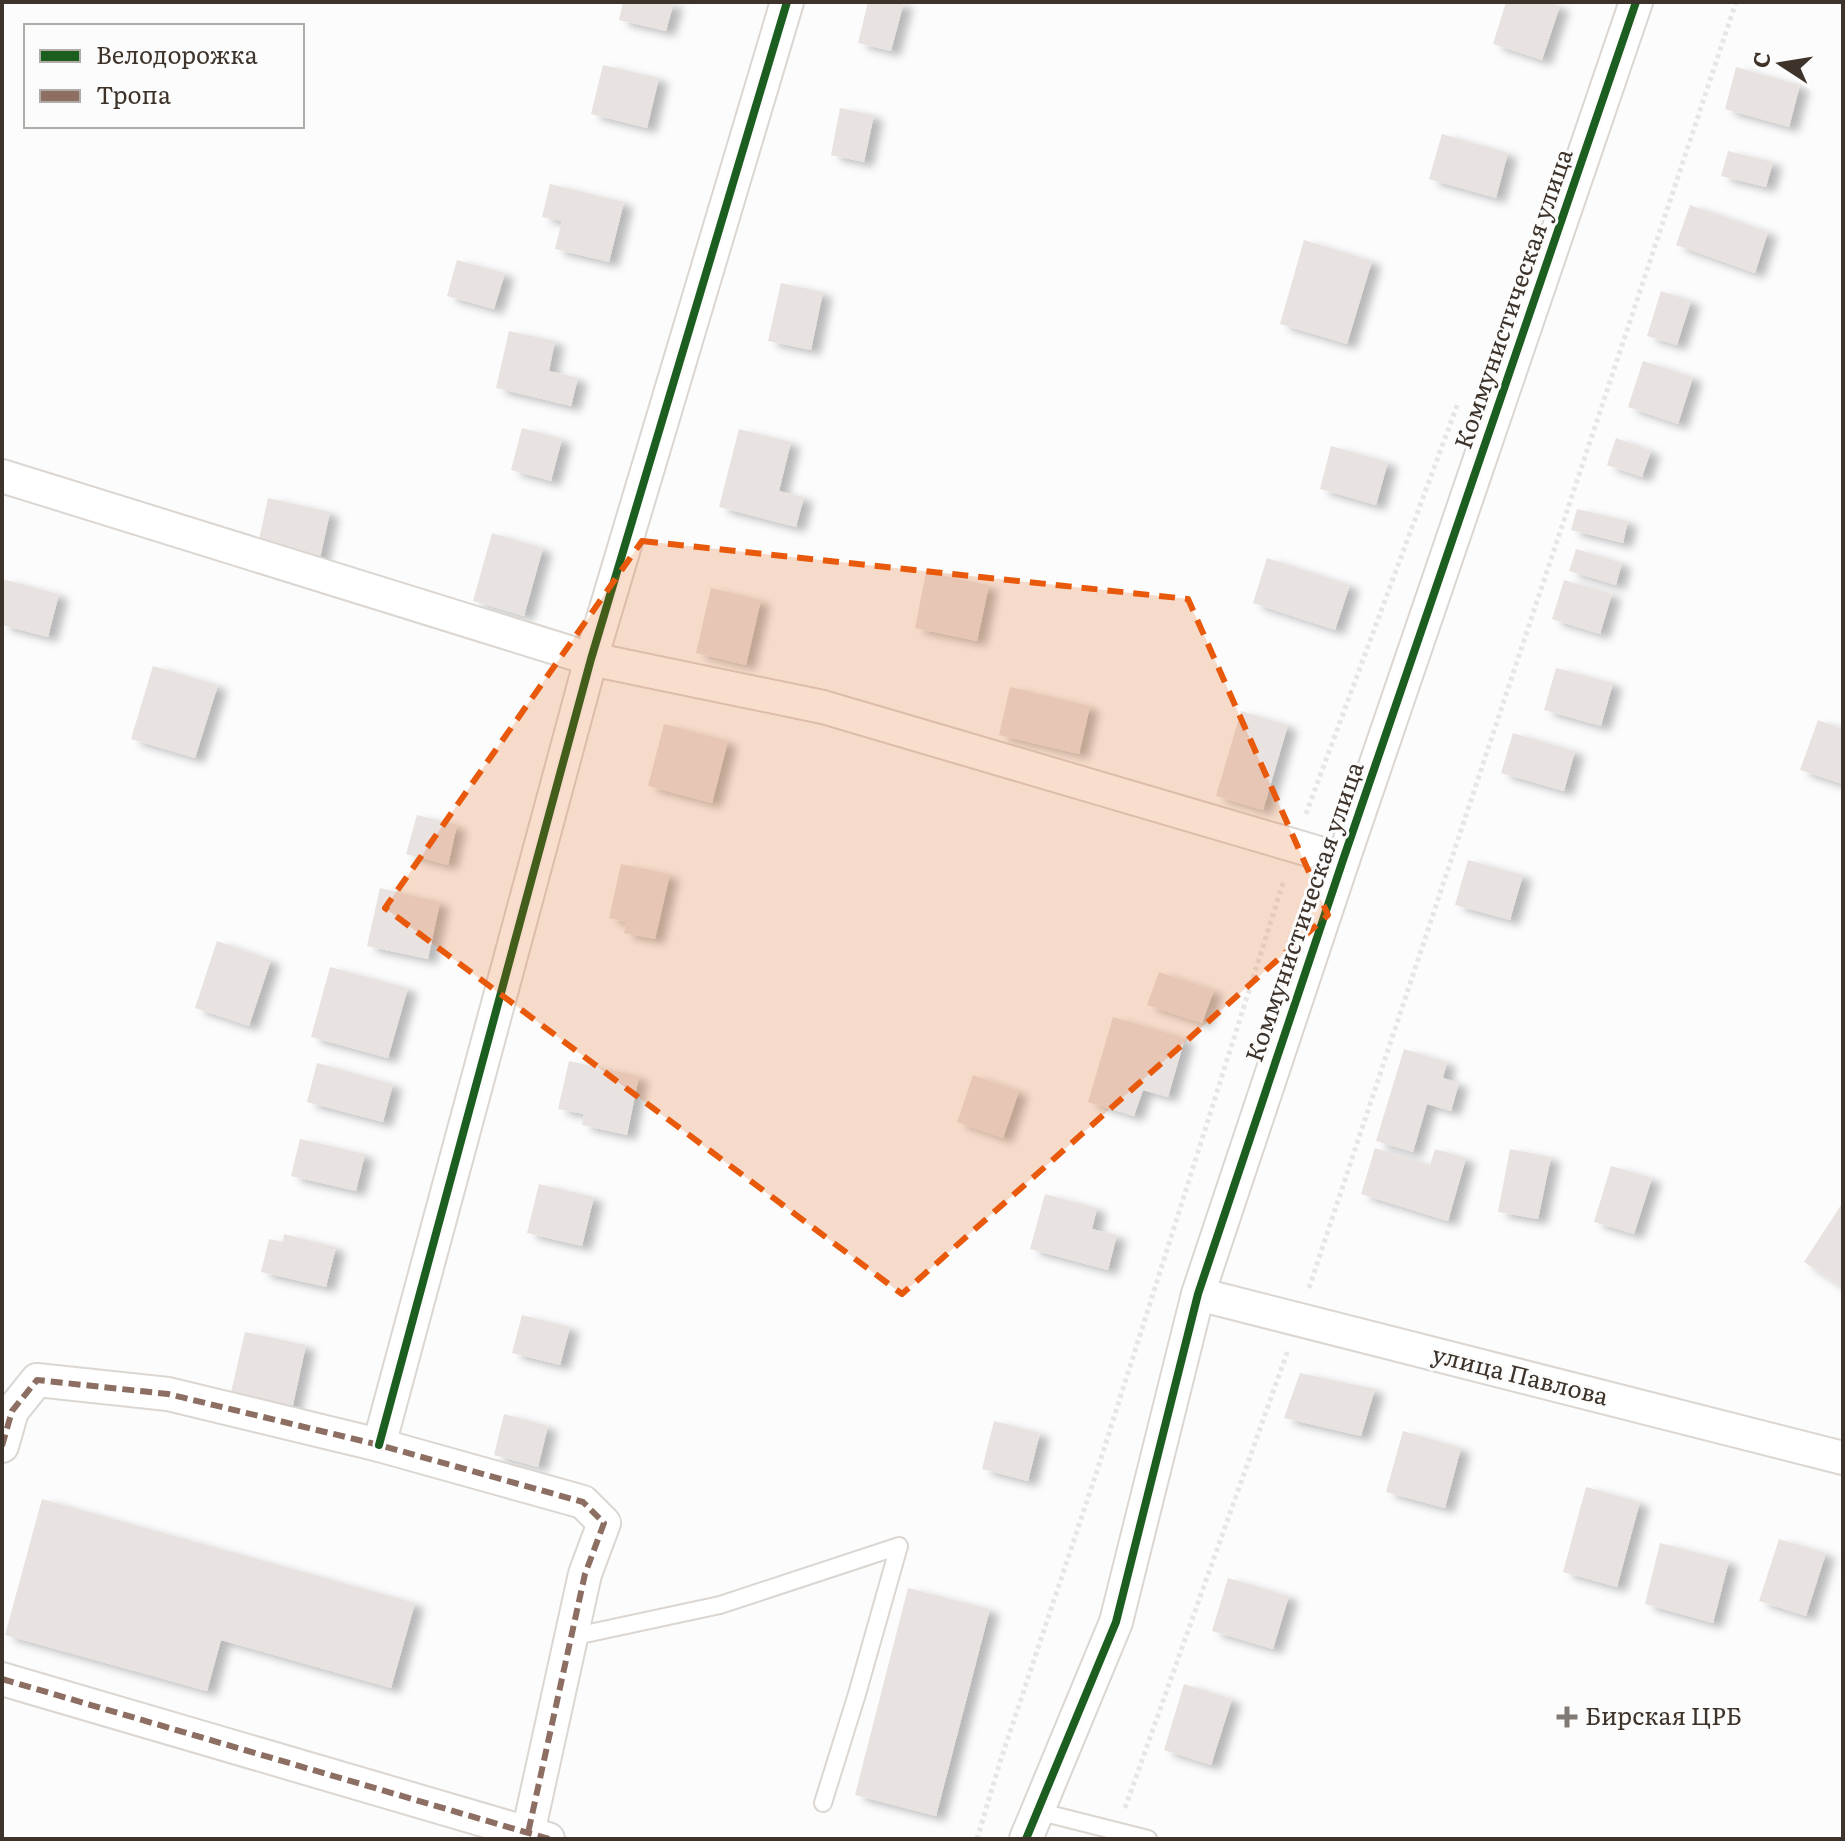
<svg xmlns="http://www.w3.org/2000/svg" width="1845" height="1841" viewBox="0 0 1845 1841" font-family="Literata,serif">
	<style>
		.building { fill: #e8e2e0; filter: url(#shadow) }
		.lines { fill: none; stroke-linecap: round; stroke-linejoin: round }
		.lane-casing { stroke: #dbd6d2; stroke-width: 20 }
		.street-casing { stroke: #dbd6d2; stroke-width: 36 }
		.path { stroke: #e6e6e6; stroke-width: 5; stroke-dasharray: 4 4; stroke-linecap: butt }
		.lane { stroke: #fefffe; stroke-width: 16 }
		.street { stroke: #fefffe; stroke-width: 32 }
		.quiet { stroke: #8d6e63; stroke-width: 6; stroke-dasharray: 12 6; stroke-linecap: butt }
		.cycleway-casing { stroke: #fbfcfb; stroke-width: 13 }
		.cycleway { stroke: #1b5e20; stroke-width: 8 }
		.marked { fill: #e8590c; fill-opacity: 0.2; stroke: #e8590c; stroke-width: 6; stroke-dasharray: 16 10; stroke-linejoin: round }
		.poi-dot { fill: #807974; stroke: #fbfcfb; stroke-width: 3 }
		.labels { text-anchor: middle; stroke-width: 6; stroke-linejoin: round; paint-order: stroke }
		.street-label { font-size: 24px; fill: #3e332b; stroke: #fbfcfb }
		.poi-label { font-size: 24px; fill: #3e332b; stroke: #fbfcfb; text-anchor: start }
	</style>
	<defs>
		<filter id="shadow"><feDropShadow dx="9" dy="5" stdDeviation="4" flood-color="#0004"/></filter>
	</defs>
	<rect width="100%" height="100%" fill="#fbfcfb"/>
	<g class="building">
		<polygon points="623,2 674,2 666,31 619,20"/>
		<polygon points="868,2 904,2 891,51 858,43"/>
		<polygon points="1506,2 1546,2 1560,6 1542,60 1493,44"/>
		<polygon points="603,65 659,78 647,128 591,114"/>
		<polygon points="1736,67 1800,85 1789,127 1725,109"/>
		<polygon points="840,108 874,115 864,162 831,155"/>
		<polygon points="1442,134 1508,153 1496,198 1429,179"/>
		<polygon points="1728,151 1773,162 1766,187 1721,176"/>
		<polygon points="550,184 624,202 609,262 555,249 562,221 542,217"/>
		<polygon points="1690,205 1768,232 1755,273 1676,245"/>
		<polygon points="1304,240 1372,261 1347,344 1280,324"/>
		<polygon points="457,260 505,273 494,309 447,296"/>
		<polygon points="781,283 823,292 811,350 768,341"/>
		<polygon points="1661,291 1691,301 1677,345 1647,336"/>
		<polygon points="509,331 555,341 549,371 578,378 571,406 496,388"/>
		<polygon points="1643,361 1693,377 1678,424 1628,407"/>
		<polygon points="522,428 562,439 551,481 511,470"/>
		<polygon points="739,429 791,442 779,491 804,497 796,527 719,507"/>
		<polygon points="1616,438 1651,451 1642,477 1607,465"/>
		<polygon points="1331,446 1388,462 1376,505 1320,489"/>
		<polygon points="268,498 330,512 319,563 257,549"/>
		<polygon points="1577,509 1628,521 1623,543 1571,530"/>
		<polygon points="492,533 543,548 524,616 473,601"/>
		<polygon points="1576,549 1622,563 1616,585 1569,571"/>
		<polygon points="1267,558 1350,585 1335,630 1253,603"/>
		<polygon points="926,572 989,585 977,641 915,628"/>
		<polygon points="2,579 59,594 48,637 2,625"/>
		<polygon points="1564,580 1612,594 1600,634 1552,619"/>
		<polygon points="711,588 761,600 746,665 696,653"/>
		<polygon points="153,666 218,685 195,758 131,739"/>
		<polygon points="1556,668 1613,683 1601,726 1544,710"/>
		<polygon points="1010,687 1090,706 1079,754 999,735"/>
		<polygon points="1241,711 1288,725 1263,810 1216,796"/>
		<polygon points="1818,720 1843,729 1842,784 1800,770"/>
		<polygon points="664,724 728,741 712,803 648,786"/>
		<polygon points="1513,733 1575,751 1564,791 1501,773"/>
		<polygon points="417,815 457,825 448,865 406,854"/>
		<polygon points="1468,860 1523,875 1510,920 1455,905"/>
		<polygon points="621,864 670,874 655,939 624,933 626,922 609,918"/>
		<polygon points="380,888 440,902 428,959 367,946"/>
		<polygon points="217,941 271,960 249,1026 195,1008"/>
		<polygon points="330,967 408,988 388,1058 311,1037"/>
		<polygon points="1159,972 1214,990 1202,1023 1147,1005"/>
		<polygon points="1113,1017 1185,1038 1168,1097 1143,1090 1134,1116 1088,1102"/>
		<polygon points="1404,1049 1447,1062 1443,1078 1459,1083 1451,1111 1427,1104 1413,1152 1376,1141"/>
		<polygon points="569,1061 639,1076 627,1135 582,1125 584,1114 558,1109"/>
		<polygon points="317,1063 393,1084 383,1122 307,1102"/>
		<polygon points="973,1075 1019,1091 1003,1138 957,1122"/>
		<polygon points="300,1139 365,1154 356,1191 291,1176"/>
		<polygon points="1375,1148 1430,1165 1435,1149 1466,1158 1448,1221 1361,1194"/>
		<polygon points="1510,1149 1551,1157 1538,1219 1498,1212"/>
		<polygon points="1611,1166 1652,1178 1634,1234 1594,1222"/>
		<polygon points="539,1184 594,1197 582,1246 527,1233"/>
		<polygon points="1045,1194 1097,1208 1092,1229 1117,1235 1108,1270 1030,1249"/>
		<polygon points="1843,1202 1843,1283 1841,1286 1804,1262"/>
		<polygon points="284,1234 336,1247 326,1287 261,1272 269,1239 283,1242"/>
		<polygon points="522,1315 570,1327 560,1365 512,1353"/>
		<polygon points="245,1332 306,1345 291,1414 229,1401"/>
		<polygon points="1300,1373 1375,1389 1361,1436 1284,1418"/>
		<polygon points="504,1414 548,1426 538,1467 494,1455"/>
		<polygon points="994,1421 1040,1433 1028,1481 982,1469"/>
		<polygon points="1403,1431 1461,1448 1445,1508 1386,1492"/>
		<polygon points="1586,1487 1640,1502 1617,1587 1563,1572"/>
		<polygon points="42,1499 415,1603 391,1688 221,1640 207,1691 5,1635"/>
		<polygon points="1779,1539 1826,1553 1806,1616 1759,1601"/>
		<polygon points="1660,1543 1729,1561 1713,1623 1645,1604"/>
		<polygon points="1228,1578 1289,1596 1273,1649 1212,1631"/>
		<polygon points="908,1588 990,1609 936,1816 855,1795"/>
		<polygon points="1184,1684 1232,1699 1211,1765 1164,1750"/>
	</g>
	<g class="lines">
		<g class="lane-casing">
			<g id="lane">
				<polyline points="571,1637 720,1605 899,1546 857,1694 823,1803"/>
				<polyline points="1037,1811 1148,1839"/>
			</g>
		</g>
		<g class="street-casing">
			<g id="street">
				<polyline points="2,476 591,659 823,707 1343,860"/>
				<polyline points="1198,1294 1843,1458"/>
				<polyline points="379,1445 591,659 787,2"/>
				<polyline points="2,1446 12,1411 37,1380 168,1394 379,1445 583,1502 604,1523 585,1574 528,1833"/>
				<polyline points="2,1679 548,1839"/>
				<polyline points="1026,1839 1116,1622 1198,1294 1343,860 1636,2"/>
			</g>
		</g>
		<g class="path">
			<polyline points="1306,814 1458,403"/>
			<polyline points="1309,1288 1736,2"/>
			<polyline points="1125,1808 1288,1350"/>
			<polyline points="977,1839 1000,1762 1096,1474 1284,880"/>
		</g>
		<use href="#lane" class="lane"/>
		<use href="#street" class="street"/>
		<g class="quiet">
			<polyline points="2,1446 12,1411 37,1380 168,1394 379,1445 583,1502 604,1523 585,1574 528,1833"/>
			<polyline points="2,1679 549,1839"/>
		</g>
		<g class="cycleway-casing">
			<g id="cycleway">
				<polyline points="379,1445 591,659 787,2"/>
				<polyline points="1026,1839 1116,1622 1198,1294 1343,860 1636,2"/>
			</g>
		</g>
		<use href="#cycleway" class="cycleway"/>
	</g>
	<path class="marked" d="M642 541 1188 599 1328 915 902 1294 385 908Z"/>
	<path class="poi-dot" d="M1563 1705h8v8h8v8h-8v8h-8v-8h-8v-8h8z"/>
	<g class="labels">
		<g class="street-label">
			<text transform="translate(1514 299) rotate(-71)" y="8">Коммунистическая улица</text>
			<text transform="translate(1305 912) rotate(-71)" y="8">Коммунистическая улица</text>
			<text transform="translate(1520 1376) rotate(14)" y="8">улица Павлова</text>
		</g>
		<g class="poi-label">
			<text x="1585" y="1725">Бирская ЦРБ</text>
		</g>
	</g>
	<rect width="1845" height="1841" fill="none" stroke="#3e332b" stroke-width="8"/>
	<rect x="24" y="24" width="280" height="104" fill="#fbfcfb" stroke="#afaca8" stroke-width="2"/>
	<rect x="40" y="50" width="40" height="12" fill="#1b5e20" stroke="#afaca8" stroke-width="2"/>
	<text x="96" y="64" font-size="24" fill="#3e332b">Велодорожка</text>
	<rect x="40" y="90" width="40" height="12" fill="#8d6e63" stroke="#afaca8" stroke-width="2"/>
	<text x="96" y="104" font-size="24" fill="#3e332b">Тропа</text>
	<g transform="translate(1781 64) rotate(282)" stroke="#fbfcfb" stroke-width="6" paint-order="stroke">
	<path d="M0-6L14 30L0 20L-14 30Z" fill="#3e332b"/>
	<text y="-12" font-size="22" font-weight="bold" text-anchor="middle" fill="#3e332b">С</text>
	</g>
</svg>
